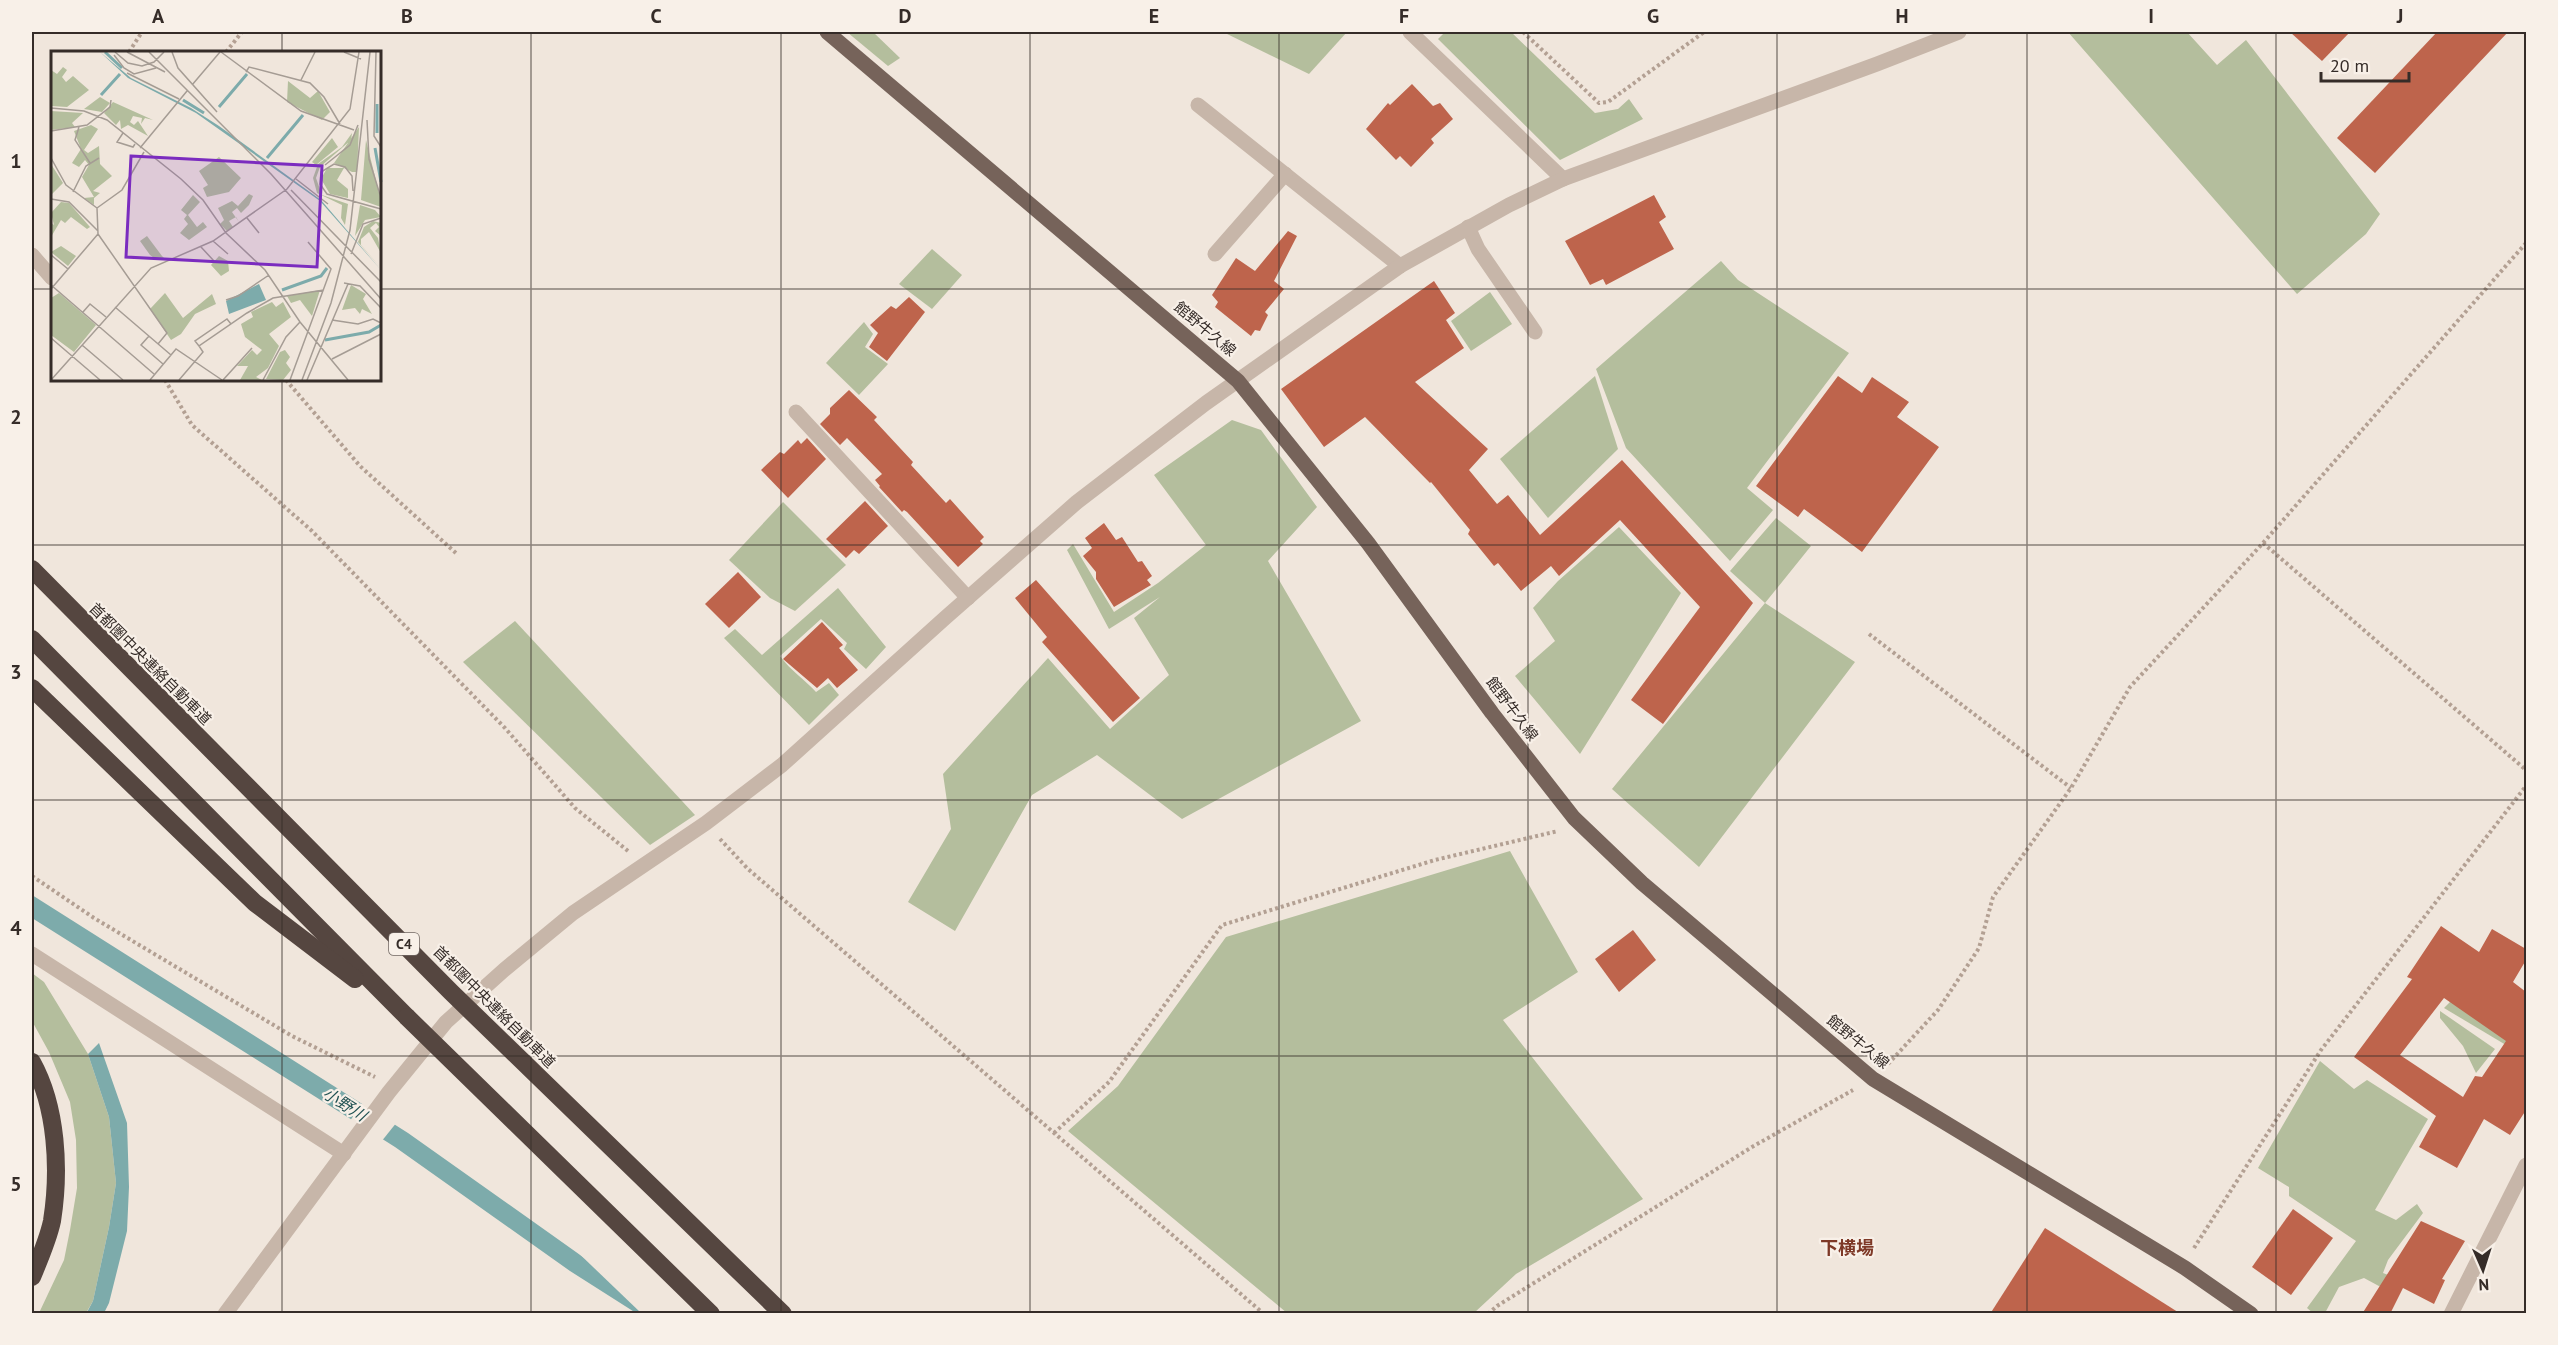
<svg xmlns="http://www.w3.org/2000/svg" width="2558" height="1345" viewBox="0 0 2558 1345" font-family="'PT Sans','Noto Sans JP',sans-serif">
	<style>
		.green { fill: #b4be9d }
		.water { fill: #7dabab }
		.pier { fill: #f0e6dc }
		.building { fill: #be644c; fill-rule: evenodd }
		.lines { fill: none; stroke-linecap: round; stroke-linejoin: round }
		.path { stroke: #b3a093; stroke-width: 4; stroke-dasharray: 3 3; stroke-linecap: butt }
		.minor { stroke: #c7b6a9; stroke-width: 15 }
		.major { stroke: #76635a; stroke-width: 15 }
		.highway { stroke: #554640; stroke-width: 18 }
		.highway-bridge { stroke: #554640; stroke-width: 18 }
		.grid { fill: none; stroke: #352c28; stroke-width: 1.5; stroke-opacity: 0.55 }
		.labels { text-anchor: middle; stroke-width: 4.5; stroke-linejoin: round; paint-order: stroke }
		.shield { fill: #f8f0e8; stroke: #706762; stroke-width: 1.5 }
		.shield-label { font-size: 14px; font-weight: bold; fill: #352c28 }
		.street-label { font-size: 15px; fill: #352c28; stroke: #f8f0e8 }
		.water-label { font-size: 16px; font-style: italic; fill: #215253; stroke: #f8f0e8 }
		.quarter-label { font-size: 18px; font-weight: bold; fill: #7e3927; stroke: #f8f0e8 }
		.inset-river { fill: none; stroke: #7dabab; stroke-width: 3 }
		.inset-road { fill: none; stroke: #a59c94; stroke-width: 1.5 }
		.view { fill: #7b2cbf; fill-opacity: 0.15; stroke: #7b2cbf; stroke-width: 3 }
		.inset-edge { fill: none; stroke: #352c28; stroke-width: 3 }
		.neatline { fill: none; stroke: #352c28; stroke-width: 2 }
		.grid-label { font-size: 20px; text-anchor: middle; font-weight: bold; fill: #352c28 }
	</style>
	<rect width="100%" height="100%" fill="#f0e6dc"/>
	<g class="green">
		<polygon points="847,32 873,32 900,58 888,66"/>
		<polygon points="1223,32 1347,32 1309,74"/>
		<polygon points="1445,32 1511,32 1595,113 1618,109 1629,99 1643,119 1560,160 1438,39"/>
		<polygon points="2068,32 2187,32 2217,65 2246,40 2380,214 2366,234 2297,294"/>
		<polygon points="932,249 962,275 932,309 899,284"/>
		<polygon points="1721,261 1738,280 1849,353 1747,488 1773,510 1730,561 1626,448 1596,369"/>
		<polygon points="1490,292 1512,324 1471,351 1451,321"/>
		<polygon points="864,322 873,334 865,347 888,364 859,395 826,363"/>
		<polygon points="1595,376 1618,449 1548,518 1500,459"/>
		<polygon points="1232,420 1261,430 1317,507 1268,561 1361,721 1182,819 1097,755 1032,795 955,931 908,902 951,829 943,774 1048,658 1110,729 1169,675 1134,618 1160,597 1109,629 1067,550 1073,544 1114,612 1158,583 1206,545 1154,475"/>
		<polygon points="783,502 846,565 795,611 770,598 729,560"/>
		<polygon points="1776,518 1811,546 1765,603 1855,662 1699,867 1612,789 1765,603 1730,571"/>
		<polygon points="1619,527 1681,593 1580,754 1515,676 1555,641 1533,608 1558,581"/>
		<path d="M838 588 886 647 866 669 844 649 847 643 821 619 780 656C791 671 804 679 816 692L829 683 839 695 809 725 724 638 735 629 762 655Z"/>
		<polygon points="515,621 695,815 650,845 463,662"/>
		<polygon points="1510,851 1578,972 1503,1020 1643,1199 1516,1274 1474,1313 1287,1313 1068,1131 1118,1086 1226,937"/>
		<polygon points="32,973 44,982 88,1054 109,1117 116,1183 109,1227 93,1301 86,1313 39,1313 64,1260 70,1230 77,1188 76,1140 70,1102 49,1052 32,1021"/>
		<polygon points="2453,999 2526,1047 2526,1057 2444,1008"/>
		<polygon points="2440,1011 2495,1049 2476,1073 2463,1046 2440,1018"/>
		<polygon points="2320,1061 2354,1089 2367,1080 2428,1119 2375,1210 2396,1220 2417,1204 2423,1213 2388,1260 2383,1273 2391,1276 2390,1292 2364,1278 2339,1287 2325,1313 2313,1313 2307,1308 2356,1241 2289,1196 2289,1187 2258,1168"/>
	</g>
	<g class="water">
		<polygon points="32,895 408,1133 583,1257 669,1313 636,1313 570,1271 395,1147 32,918"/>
		<polygon points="99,1043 127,1123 129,1187 127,1231 109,1303 104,1313 86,1314 93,1301 109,1227 116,1183 109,1117 88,1054"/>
	</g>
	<g class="pier">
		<polygon points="364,1102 397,1122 381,1142 349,1122"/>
		<polygon points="568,1243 670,1311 672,1314 641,1313"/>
	</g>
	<g class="building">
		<polygon points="2290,32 2350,32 2322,61"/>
		<polygon points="2437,32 2508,32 2375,173 2337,138"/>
		<polygon points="1412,84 1433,106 1440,103 1453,119 1431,139 1434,143 1411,167 1400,156 1396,160 1366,129 1388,103 1390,105"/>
		<polygon points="1654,195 1666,217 1659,222 1674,249 1606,285 1603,279 1590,285 1565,241"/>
		<polygon points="1288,231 1297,236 1274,281 1284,289 1265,312 1268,315 1260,331 1255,330 1251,336 1215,307 1218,302 1212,295 1236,258 1255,271"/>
		<polygon points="1434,281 1455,313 1446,320 1464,348 1415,382 1488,449 1469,470 1497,504 1508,495 1540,535 1622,460 1753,603 1663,724 1631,700 1700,607 1620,520 1559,576 1551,566 1521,591 1498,563 1494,566 1468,534 1470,530 1431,482 1430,483 1365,417 1324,447 1281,389"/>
		<polygon points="909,297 925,312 887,361 869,347 878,333 870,325 891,306 896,309"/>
		<polygon points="1838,376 1862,393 1872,377 1909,402 1897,417 1939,447 1862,552 1804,509 1798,517 1756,486"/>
		<polygon points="849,390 877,417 874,420 913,462 911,465 946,503 950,499 984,537 980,541 983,544 958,567 907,512 904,510 902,512 879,487 880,486 875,480 882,474 847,438 840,445 820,424 830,414 830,408"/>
		<polygon points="807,438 826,459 788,498 761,470 780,452 784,454 798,440 801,444"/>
		<polygon points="865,501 888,526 859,554 854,550 846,558 826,539"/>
		<polygon points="1104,523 1116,540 1122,537 1138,562 1142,561 1152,576 1147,580 1151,585 1114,607 1096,579 1096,572 1083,556 1092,548 1085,538"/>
		<polygon points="738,572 761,597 729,628 705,604"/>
		<polygon points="1036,580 1140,698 1113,722 1042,642 1047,637 1015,598"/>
		<polygon points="822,622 843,645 839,648 858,670 837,688 828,678 817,688 783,659"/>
		<path d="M2441 926 2479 952 2492 929 2526 949V960L2513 982 2526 992V1110L2510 1135 2484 1119 2457 1168 2419 1147 2436 1116 2354 1057 2412 979 2407 977ZM2444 998 2506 1041 2482 1077 2475 1076 2463 1097 2400 1055Z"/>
		<polygon points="1633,930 1656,960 1619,992 1595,959"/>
		<polygon points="2293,1209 2333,1238 2291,1295 2252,1267"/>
		<polygon points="2421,1221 2465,1241 2442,1279 2445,1280 2434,1304 2403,1288 2390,1314 2362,1314"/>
		<polygon points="2045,1228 2181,1314 1990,1314"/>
	</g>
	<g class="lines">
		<g class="path">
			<polyline points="1523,32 1599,103 1608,102 1704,32"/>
			<polyline points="129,52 142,32"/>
			<polyline points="226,52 242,32"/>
			<polyline points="165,380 192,425 312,531 505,728 575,808 628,851"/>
			<polyline points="286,380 360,466 458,555"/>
			<polyline points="2263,543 2526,770"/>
			<polyline points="1869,634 2071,788"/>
			<polyline points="720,839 748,869 1264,1314"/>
			<polyline points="32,876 94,918 292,1036 375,1077"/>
			<polyline points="1888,1064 1938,1010 1979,948 1993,897 2071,788 2130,687 2263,543 2526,243"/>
			<polyline points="1054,1133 1109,1082 1222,925 1435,860 1558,831"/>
			<polyline points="2194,1248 2321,1050 2526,786"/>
			<polyline points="1488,1314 1497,1306 1752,1147 1853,1090"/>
		</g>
		<g class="minor">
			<polyline points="1410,32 1563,179"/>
			<polyline points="1198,105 1400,266"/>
			<polyline points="1468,227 1478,249 1535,332"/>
			<polyline points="1215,254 1285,174"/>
			<polyline points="32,255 52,278"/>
			<polyline points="796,412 968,598"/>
			<polyline points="32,954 344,1154"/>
			<polyline points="225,1314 389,1092 446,1022 504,970 573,913 706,823 782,765 945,618 1077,502 1206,403 1400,266 1509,205 1563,179 1877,64 1959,32"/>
			<polyline points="2451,1314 2526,1165"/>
		</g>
		<polyline class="major" points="827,32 1238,381 1368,543 1492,713 1574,818 1642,883 1873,1079 2185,1268 2251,1314"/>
		<g class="highway">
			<polyline points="32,639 407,1017"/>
			<polyline points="32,688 255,903 355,979"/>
			<path d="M32 1062C57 1107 60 1170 52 1221 48 1240 39 1260 32 1277"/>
		</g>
		<g class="highway-bridge">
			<polyline points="32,569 451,992 783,1314"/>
			<polyline points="407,1017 711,1314"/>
		</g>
	</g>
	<path class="grid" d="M282 32V52M531 32V1314M781 32V1314M1030 32V1314M1279 32V1314M1528 32V1314M1777 32V1314M2027 32V1314M2276 32V1314M32 289H52M380 289H2526M282 380V1314M32 545H2526M32 800H2526M32 1056H2526"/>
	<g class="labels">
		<rect class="shield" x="389" y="933" width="30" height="22" rx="4.5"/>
		<g class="shield-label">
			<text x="404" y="949">C4</text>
		</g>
		<g class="street-label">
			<text transform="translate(1205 329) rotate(40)" y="5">館野牛久線</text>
			<text transform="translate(150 664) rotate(45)" y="5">首都圏中央連絡自動車道</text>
			<text transform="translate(1512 709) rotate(53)" y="5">館野牛久線</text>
			<text transform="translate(494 1007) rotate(45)" y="5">首都圏中央連絡自動車道</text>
			<text transform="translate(1858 1042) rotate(39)" y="5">館野牛久線</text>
		</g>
		<g class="water-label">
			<text transform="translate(345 1104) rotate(32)" y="6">小野川</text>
		</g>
		<g class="quarter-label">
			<text x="1847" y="1254">下横場</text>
		</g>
	</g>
	<g transform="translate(51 51)">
		<rect width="330" height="330" fill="#f0e6dc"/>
		<path d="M12 16 16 19 11 26 15 31 22 25 38 39 16 56 0 55V19L6 23ZM237 30 259 47 267 40 279 61 271 69 236 51ZM49 46 59 52 51 61 33 58ZM62 51 102 69 94 67 90 73 91 67 82 65 79 71 83 74 87 70 97 85 77 74 70 78 69 69 65 74 53 62ZM0 60 32 62 21 72 24 76 0 79ZM40 74 47 78 33 99 37 102 48 95 49 113 61 125 42 140 49 142 43 147V154L33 147 43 146 31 126 38 114 34 109 28 116 21 112 30 98 23 80ZM308 76 306 121H301L283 112ZM301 82 300 89 269 116 265 127 271 144 297 153 294 174 290 167 291 154 266 142 262 127 267 113 291 96ZM281 87 287 96 265 114 261 111ZM315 89 330 150V156L310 149ZM168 106 190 127 178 141 156 146 152 137 157 134 148 120ZM0 113 12 132 0 144ZM276 117H293L286 129 297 138V147L279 143 270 128ZM198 143 202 145 198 154 190 162 186 157 181 161 188 171 185 166 178 170 182 176 176 180 169 173 173 169 167 157 181 150 187 155ZM142 144 149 151 137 164 146 176 152 171 156 176 138 189 129 182 137 173 133 168 136 164 130 159ZM10 151 18 152 39 176 36 178 20 166 14 172 10 169 0 186V172L3 174 0 162ZM309 154 324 159 330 166 314 169 304 185ZM322 170 330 172V185L324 180 328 176 325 172 319 177 327 187 330 202 318 181 310 188V194L330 217 307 191 313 176ZM96 185 111 205 113 207 106 209 99 204 89 190ZM10 195 25 205 17 215 0 201ZM168 205 177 210 178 220 170 225 160 214ZM300 234 315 243 312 248 321 263 311 258 309 263 304 257 291 259ZM269 239 261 265 249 249 240 252 236 245ZM8 242 45 274 23 301 0 284V247ZM114 242 132 267 161 243 165 253 144 263 130 283 120 289 99 258ZM221 251 225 256 232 251 240 266 218 283 228 295 217 317 205 326 211 329H189L197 315H186L201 299 206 304 211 299 194 286 190 273 202 266 200 261ZM234 299 239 306 235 312 240 319 232 329 215 328 229 301Z" fill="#b4be9d"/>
		<path d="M49 1 80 27 140 57 168 75 270 149 330 219 269 150 145 62 77 27ZM208 233 215 249 178 263 175 250Z" fill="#7dabab"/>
		<path class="inset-river" d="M54 1 71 17M50 44 69 23M132 49 153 62M326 53V82M168 56 196 23M324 97 330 131M216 107 252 64M231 239 270 225 276 217M274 289 318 281 330 274"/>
		<path class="inset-road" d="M64 1 77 12 91 15 103 11 113 1M76 1 114 21M98 1 220 123 330 248M121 1 127 17 166 61M170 1 250 60 303 79M293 1 310 8M325 1 323 85 330 96M63 4 73 17 83 23 105 17M195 21 198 16 259 32 273 46 289 73M76 22 128 48M250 29 264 1M141 34 169 1M0 57 33 60 56 69 130 128 152 149 175 182 214 219 249 271 297 329M316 69 318 108 330 147M28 76 24 89 39 112M0 80 36 74 59 56 60 49M72 82 66 91 82 96 84 93M89 97 136 40M0 107 15 134 46 157M274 114 299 94 307 74M245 128 277 153M240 139 330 231M302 140 301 125 294 116 283 113 270 121 269 133 276 143 330 158M22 141 35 115 48 107M0 148 18 151 47 180M46 157 71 139 93 101M196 167 208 182M47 183 116 282 107 293M162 190 177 203M150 196 163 210M300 203 312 173 330 167M0 204 17 218M293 232 309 235 330 257M0 234 103 323M0 238 47 183 46 157M175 249 187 245 218 224M64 256 120 304M32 261 39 253 55 266M281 269 307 273 322 268 330 272M98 285 90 294 112 313M0 287 49 329M31 294 72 329M148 295 144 290 176 268 180 273M281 308 330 283M0 329 100 217 162 190 236 138 299 58 308 1M99 329 125 298 171 329M128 329 152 301 148 295 196 262 222 247 273 239M172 329 201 297M212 329 235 286 249 271M239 329 280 218 257 191M251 329 280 252 299 179 319 1M256 329 297 233"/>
		<path class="view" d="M80 105 271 115 266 216 75 206Z"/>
		<rect width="330" height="330" class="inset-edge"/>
	</g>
	<rect width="2558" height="1345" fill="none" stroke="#f8f0e8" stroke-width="66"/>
	<g transform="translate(2483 1270) rotate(177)" stroke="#f8f0e8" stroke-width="4.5" paint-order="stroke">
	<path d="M0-4.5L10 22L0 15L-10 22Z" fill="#352c28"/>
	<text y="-9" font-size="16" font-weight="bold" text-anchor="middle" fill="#352c28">N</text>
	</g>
	<path d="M2321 72v9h88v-9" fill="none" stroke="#352c28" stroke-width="3"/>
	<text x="2330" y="72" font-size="18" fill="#352c28" stroke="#f8f0e8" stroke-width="4.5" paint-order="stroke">20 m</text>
	<rect x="33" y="33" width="2492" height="1279" class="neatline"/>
	<g class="grid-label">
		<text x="158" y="23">A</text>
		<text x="407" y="23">B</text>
		<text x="656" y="23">C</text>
		<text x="905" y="23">D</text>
		<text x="1154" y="23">E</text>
		<text x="1404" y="23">F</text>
		<text x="1653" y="23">G</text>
		<text x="1902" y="23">H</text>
		<text x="2151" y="23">I</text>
		<text x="2400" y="23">J</text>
		<text x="16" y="168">1</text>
		<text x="16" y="424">2</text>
		<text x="16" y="679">3</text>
		<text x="16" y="935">4</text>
		<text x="16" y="1191">5</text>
	</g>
</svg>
